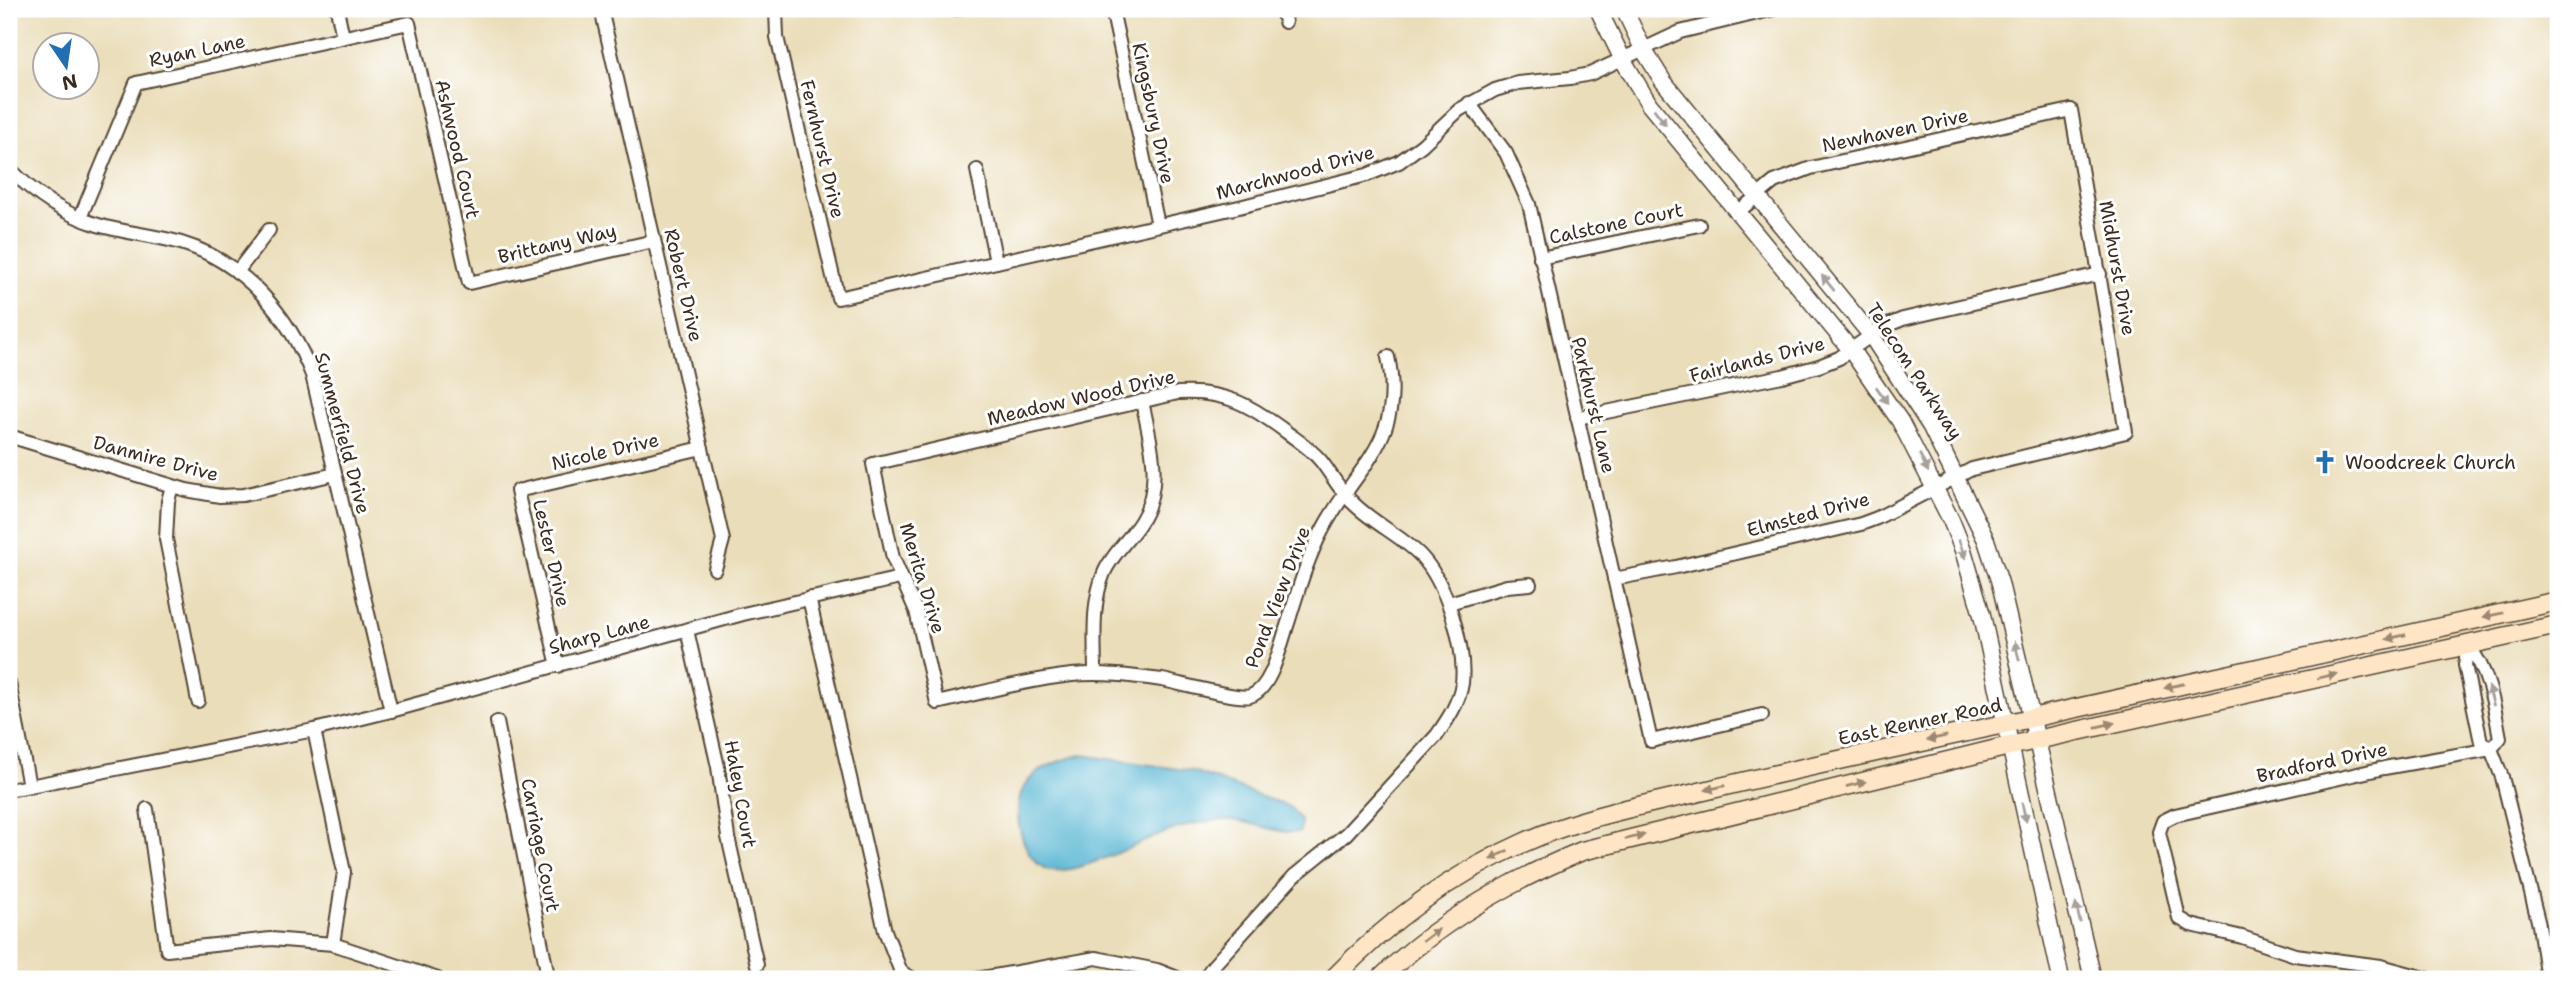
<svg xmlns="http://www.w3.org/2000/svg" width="2567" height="988" viewBox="0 0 2567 988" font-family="'Shantell Sans',sans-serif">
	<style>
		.water { fill: #52b4d1; stroke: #466f78; stroke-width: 2 }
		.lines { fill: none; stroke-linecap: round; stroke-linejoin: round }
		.minor-casing { stroke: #554535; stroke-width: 16 }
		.tertiary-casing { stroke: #554535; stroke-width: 19 }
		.secondary-casing { stroke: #554535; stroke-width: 21 }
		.minor { stroke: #fff; stroke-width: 12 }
		.tertiary { stroke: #fff; stroke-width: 16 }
		.secondary { stroke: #fde5c5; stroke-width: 18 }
		.oneway { fill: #a79f9a }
		.oneway2 { fill: #9c8872 }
		.labels { text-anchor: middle; stroke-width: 6; stroke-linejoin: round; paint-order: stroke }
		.street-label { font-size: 19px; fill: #3b2a1e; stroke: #fff }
		.poi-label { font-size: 19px; fill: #3b2a1e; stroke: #fff; text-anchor: start }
	</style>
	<rect width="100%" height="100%" fill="#fff"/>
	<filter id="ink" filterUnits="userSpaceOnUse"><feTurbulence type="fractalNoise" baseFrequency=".0143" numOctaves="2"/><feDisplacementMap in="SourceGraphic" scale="14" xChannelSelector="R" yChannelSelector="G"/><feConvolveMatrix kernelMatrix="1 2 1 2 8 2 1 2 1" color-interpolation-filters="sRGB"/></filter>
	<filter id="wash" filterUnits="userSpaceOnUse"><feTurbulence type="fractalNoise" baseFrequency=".00686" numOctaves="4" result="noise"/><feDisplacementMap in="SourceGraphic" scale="28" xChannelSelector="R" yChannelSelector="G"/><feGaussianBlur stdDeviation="1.57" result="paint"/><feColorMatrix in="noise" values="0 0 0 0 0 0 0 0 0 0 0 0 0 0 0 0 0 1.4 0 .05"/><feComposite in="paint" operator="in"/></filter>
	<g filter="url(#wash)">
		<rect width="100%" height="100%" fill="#eaddb9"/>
		<path class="water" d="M1081 755 1193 771 1290 807 1301 820 1300 832C1277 834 1260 824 1238 821 1219 818 1192 824 1175 829 1146 838 1071 881 1044 868 1031 861 1025 847 1021 834 1008 784 1037 765 1081 755Z"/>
	</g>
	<g filter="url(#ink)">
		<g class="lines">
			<g class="minor-casing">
				<g id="minor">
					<polyline points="337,9 343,37"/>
					<polyline points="601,9 723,540 715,569"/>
					<polyline points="776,9 777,37 838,298 1239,207 1367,175 1399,162 1422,145 1459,110 1495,90 1518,83 1570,78 1590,74 1680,32 1774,9"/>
					<polyline points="925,9 958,9"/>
					<polyline points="1112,9 1158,225"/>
					<polyline points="1282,9 1285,22"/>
					<polyline points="1469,103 1506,153 1529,204 1651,741 1762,715"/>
					<path d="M9 168C34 194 63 214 98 225 125 233 154 235 181 243 244 262 289 315 312 375L391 711"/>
					<polyline points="977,170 996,262"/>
					<polyline points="80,218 136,83 409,23 469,283 654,241"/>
					<polyline points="1540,258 1699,225"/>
					<polyline points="237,272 269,230"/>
					<polyline points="1577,418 1782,376 1819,366 1839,358 1883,327 1903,319 2100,274"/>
					<polyline points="9,436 186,490 220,496 243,495 335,474"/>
					<polyline points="172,486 168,501 166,539 198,701"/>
					<polyline points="1614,579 1676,567 1861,524 1877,518 1972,469 2126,432 2071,110 1811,168 1774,182 1738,212"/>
					<polyline points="809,598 885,931 901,972 913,979"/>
					<polyline points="1449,603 1507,586 1530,584"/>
					<polyline points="687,630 718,767 728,837 757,965"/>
					<polyline points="2468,645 2465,665 2481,742 2491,749 2502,777 2539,925 2547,979"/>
					<path d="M2468 645C2489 671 2494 705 2500 738L2491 749"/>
					<polyline points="558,666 517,491 702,448"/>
					<path d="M1095 674C1095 642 1091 604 1104 573 1112 554 1130 539 1141 521 1164 484 1150 440 1142 401"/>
					<polyline points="9,683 29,786"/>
					<polyline points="314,730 344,872 333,944"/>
					<polyline points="9,790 314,730 391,711 743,614 900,578"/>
					<polyline points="147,809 167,950 271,939 333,944 438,979"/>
					<polyline points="492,979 548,976 497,722"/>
					<polyline points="977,979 1096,958 1157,970 1180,979"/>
					<path d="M1204 979 1213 966 1294 876 1346 834 1437 735C1448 719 1459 703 1462 683 1466 646 1446 582 1420 555 1400 535 1373 523 1353 503 1340 491 1332 475 1321 461 1312 450 1300 442 1289 434 1252 406 1226 390 1178 393L873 464 893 558 916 611 937 703C981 693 1027 680 1072 675 1101 672 1133 676 1162 680 1178 683 1239 700 1250 696 1272 689 1281 643 1288 623 1298 591 1307 559 1323 529 1356 466 1406 440 1388 357"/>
					<polyline points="2429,979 2381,966 2295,955 2242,937 2191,925 2179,918 2159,832 2163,821 2175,815 2384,768 2491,749"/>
				</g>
			</g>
			<g class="tertiary-casing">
				<g id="tertiary">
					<polyline points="1598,9 1623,60 1649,104 1851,350 1900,421 1951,520 1963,550 1982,615 2061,979"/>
					<polyline points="1624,9 1643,49 1663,81 1871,335 1931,427 1986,540 2000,583 2093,979"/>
				</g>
			</g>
			<g class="secondary-casing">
				<g id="secondary">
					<path d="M1333 979C1387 922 1451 875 1523 843 1580 817 1643 805 1704 791 1804 767 1904 746 2004 724 2189 684 2373 642 2558 601"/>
					<path d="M1380 979C1437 923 1508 882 1582 851L2009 746 2558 625"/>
				</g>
			</g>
			<use href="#minor" class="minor"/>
			<use href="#tertiary" class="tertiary"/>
			<use href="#secondary" class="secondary"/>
		</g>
		<defs><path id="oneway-solid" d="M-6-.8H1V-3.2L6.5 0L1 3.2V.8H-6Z" transform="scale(1.75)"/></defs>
		<g class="oneway">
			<use href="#oneway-solid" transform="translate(1660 117) rotate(53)"/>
			<use href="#oneway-solid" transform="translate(1828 283) rotate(-129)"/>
			<use href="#oneway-solid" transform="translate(1882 395) rotate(55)"/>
			<use href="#oneway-solid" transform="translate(1924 463) rotate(64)"/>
			<use href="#oneway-solid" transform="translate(1962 549) rotate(70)"/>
			<use href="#oneway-solid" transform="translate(2017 651) rotate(-104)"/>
			<use href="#oneway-solid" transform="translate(2491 696) rotate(-105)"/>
			<use href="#oneway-solid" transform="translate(2024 812) rotate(77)"/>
			<use href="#oneway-solid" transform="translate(2078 913) rotate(-103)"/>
		</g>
		<g class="oneway2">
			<use href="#oneway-solid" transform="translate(2493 615) rotate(168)"/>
			<use href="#oneway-solid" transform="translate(2396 637) rotate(167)"/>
			<use href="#oneway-solid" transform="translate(2327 676) rotate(-13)"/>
			<use href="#oneway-solid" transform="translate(2174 686) rotate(167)"/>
			<use href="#oneway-solid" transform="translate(2105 725) rotate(-13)"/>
			<use href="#oneway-solid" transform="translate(1937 738) rotate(169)"/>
			<use href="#oneway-solid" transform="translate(1856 784) rotate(-14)"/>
			<use href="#oneway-solid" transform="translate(1715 788) rotate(167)"/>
			<use href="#oneway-solid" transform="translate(1635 837) rotate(-13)"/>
			<use href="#oneway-solid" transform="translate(1499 855) rotate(153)"/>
			<use href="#oneway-solid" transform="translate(1431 935) rotate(-37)"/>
		</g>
	</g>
	<defs>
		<g id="church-bare" transform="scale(1.89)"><path d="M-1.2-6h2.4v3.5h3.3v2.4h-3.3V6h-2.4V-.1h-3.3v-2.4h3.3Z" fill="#1f6fb2" stroke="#fff" stroke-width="2.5" paint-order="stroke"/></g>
	</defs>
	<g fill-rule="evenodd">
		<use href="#church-bare" x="2325" y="462"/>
	</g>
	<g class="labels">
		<g class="street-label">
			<text transform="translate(197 50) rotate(-12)" y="7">Ryan Lane</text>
			<text transform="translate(1154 113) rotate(78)" y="7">Kingsbury Drive</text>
			<text transform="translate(1895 130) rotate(-12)" y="7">Newhaven Drive</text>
			<text transform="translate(458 149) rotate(77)" y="7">Ashwood Court</text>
			<text transform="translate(823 149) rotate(77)" y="7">Fernhurst Drive</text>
			<text transform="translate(1295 172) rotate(-15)" y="7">Marchwood Drive</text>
			<text transform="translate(1616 223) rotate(-12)" y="7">Calstone Court</text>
			<text transform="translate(557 243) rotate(-13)" y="7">Brittany Way</text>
			<text transform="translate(2118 268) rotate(80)" y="7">Midhurst Drive</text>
			<text transform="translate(684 285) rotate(77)" y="7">Robert Drive</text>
			<text transform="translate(1757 359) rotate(-14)" y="7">Fairlands Drive</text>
			<text transform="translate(1915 371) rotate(57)" y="7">Telecom Parkway</text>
			<text transform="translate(1081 397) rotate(-13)" y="7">Meadow Wood Drive</text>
			<text transform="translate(1594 405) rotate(77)" y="7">Parkhurst Lane</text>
			<text transform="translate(343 433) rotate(75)" y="7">Summerfield Drive</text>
			<text transform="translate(605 451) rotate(-13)" y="7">Nicole Drive</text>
			<text transform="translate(156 458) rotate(15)" y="7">Danmire Drive</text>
			<text transform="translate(1808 514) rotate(-15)" y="7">Elmsted Drive</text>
			<text transform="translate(552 553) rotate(77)" y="7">Lester Drive</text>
			<text transform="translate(923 578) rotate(73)" y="7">Merita Drive</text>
			<text transform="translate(1277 597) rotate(-69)" y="7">Pond View Drive</text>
			<text transform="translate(599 634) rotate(-15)" y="7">Sharp Lane</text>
			<text transform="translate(1920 721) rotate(-12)" y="7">East Renner Road</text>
			<text transform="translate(2322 762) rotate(-12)" y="7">Bradford Drive</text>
			<text transform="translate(741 794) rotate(80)" y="7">Haley Court</text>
			<text transform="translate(541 845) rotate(79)" y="7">Carriage Court</text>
		</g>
		<g class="poi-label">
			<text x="2345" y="469">Woodcreek Church</text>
		</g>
	</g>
	<rect width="2567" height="988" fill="none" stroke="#fff" stroke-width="35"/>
	<g transform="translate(66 66) rotate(167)"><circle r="33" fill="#ffffff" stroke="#b1aaa5" stroke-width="2"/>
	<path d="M0-5L12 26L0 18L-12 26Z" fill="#1f6fb2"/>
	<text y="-10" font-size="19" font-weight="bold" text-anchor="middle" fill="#3b2a1e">N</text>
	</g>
</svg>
